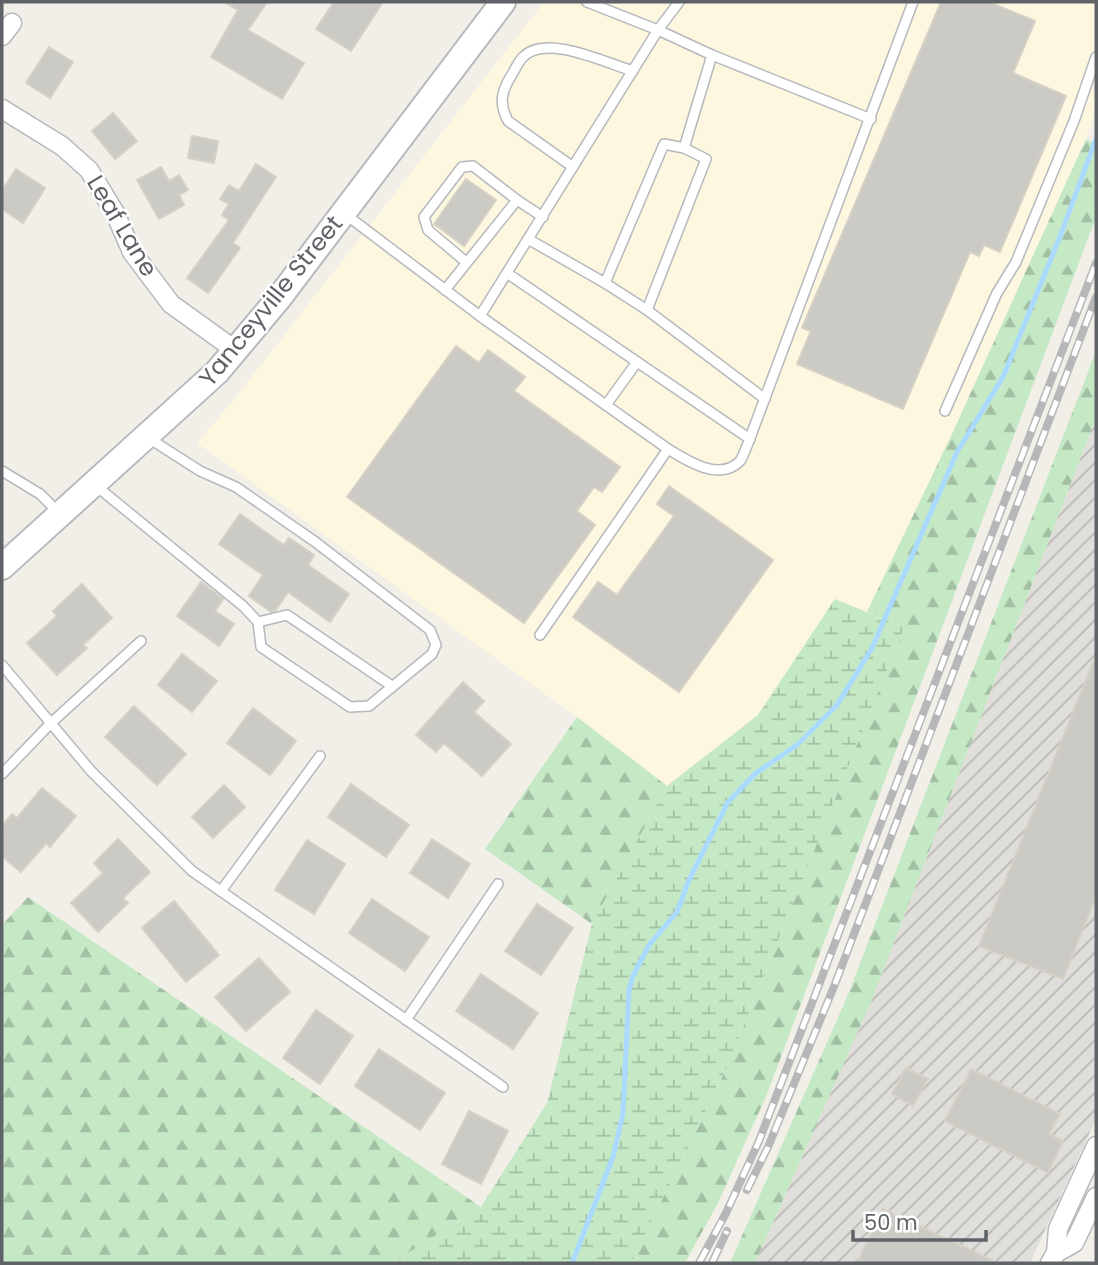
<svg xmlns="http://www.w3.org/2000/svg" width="1098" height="1265" viewBox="0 0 1098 1265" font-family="Poppins,sans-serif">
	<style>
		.commercial { fill: #fef7e0 }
		.industrial { fill: url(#industrial-furrows) }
		.forest { fill: url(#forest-firs) }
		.wetland { fill: url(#wetland-marsh) }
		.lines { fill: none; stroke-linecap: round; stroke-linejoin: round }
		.stream { stroke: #aadaff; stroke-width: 5 }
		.building { fill: #cccac5; stroke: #d6d1c6; stroke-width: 2 }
		.lane-casing { stroke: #b5b8bc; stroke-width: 12 }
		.street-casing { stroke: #b5b8bc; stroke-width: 21 }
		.secondary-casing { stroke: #b6babf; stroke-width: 28 }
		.lane { stroke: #fff; stroke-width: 9 }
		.street { stroke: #fff; stroke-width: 18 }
		.secondary { stroke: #fff; stroke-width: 24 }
		.rail-casing { stroke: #b6b7b8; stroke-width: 8 }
		.rail { stroke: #fff; stroke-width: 5; stroke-dasharray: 16; stroke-linecap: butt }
		.labels { text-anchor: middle; stroke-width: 5; stroke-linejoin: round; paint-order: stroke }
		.street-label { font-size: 24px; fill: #5f6368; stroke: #fff }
	</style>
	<defs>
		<pattern id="industrial-furrows" width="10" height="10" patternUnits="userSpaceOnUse" patternTransform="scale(1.75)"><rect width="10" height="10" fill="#e0deda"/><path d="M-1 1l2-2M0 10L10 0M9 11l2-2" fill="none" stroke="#b9b8b5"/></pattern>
		<pattern id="forest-firs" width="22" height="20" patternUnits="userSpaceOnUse" patternTransform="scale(1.75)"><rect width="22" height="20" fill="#c5e8c5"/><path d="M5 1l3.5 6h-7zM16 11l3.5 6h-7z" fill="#a3c0a4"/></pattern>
		<pattern id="wetland-marsh" width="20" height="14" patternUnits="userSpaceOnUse" patternTransform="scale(1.75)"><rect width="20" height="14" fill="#c5e8c5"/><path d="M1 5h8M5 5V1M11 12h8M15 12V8" fill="none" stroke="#a3c0a4"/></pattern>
	</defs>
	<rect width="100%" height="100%" fill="#f1efe8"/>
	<polygon class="commercial" points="544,2 1096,2 1096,111 1086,139 952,434 867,612 835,599 758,716 667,786 577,717 197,443 236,397"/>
	<polygon class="industrial" points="1096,418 1096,1119 1030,1263 755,1263 871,1002"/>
	<g class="forest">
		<polygon points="1086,139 1096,144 1096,217 767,1094 719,1201 685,1263 631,1263 726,1069 904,628 867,612 952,434"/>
		<polygon points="1096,351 1096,418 871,1002 755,1263 730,1263 847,997"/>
		<polygon points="577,717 667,786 592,924 485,849"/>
		<polygon points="28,897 481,1207 392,1263 2,1263 2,925"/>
	</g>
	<polygon class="wetland" points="835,599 904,628 726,1069 631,1263 392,1263 481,1207 547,1103 592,924 667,786 758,715"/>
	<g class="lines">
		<polyline class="stream" points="572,1263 613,1157 623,1113 629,990 633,976 649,945 677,912 689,880 728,802 756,773 797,745 837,705 872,648 957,452 1003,377 1061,234 1096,139"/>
	</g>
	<g class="building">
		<polygon points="224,2 267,2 248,30 304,63 282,99 211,57 238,10"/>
		<polygon points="334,2 383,2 351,51 316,29"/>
		<polygon points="941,2 989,2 1035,21 1013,73 1066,96 1000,252 984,245 979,256 970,252 903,409 797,364 811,331 802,328"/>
		<polygon points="49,47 73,62 50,98 26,83"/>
		<polygon points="113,113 137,141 115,159 92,131"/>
		<polygon points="192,136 218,141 214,163 188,158"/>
		<polygon points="256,164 276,177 233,243 240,248 208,293 187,278 229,220 222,215 229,204 220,199 229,185 239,191"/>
		<polygon points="161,167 169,181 179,175 188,190 179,195 184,205 159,219 137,180"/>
		<polygon points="16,169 45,188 23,223 2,209 2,191"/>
		<polygon points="466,179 496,200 464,246 434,224"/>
		<polygon points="456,346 479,363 488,350 525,377 514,391 620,467 602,492 594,487 577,511 595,525 524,623 347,497"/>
		<polygon points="669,486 773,560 679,692 573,617 598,582 617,595 674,516 657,504"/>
		<polygon points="240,514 284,545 289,538 314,555 308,565 349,594 330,622 288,592 275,611 271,612 249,596 263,575 219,544"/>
		<polygon points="201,582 223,599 215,611 234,624 219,646 177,616"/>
		<polygon points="82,584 112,618 83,645 87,648 57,675 27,643 57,616 53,611"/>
		<polygon points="182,654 217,681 192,712 158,685"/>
		<polygon points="1096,655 1096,896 1063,979 979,946"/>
		<polygon points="463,682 484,701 474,712 511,744 482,776 444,743 436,752 416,735"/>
		<polygon points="134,706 186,754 157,785 105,737"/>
		<polygon points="253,708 296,741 270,775 227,743"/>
		<polygon points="351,784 409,825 386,857 328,817"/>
		<polygon points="224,785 245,807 213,838 192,817"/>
		<polygon points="42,788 76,816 50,847 46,843 21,872 2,856 2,826 12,814 17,818"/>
		<polygon points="118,839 150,872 123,898 128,903 98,932 71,903 103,873 94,863"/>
		<polygon points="432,839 470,864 448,898 410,873"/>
		<polygon points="307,840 345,864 314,914 275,890"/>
		<polygon points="372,899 429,937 405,971 349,933"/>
		<polygon points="174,901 219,955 186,982 142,928"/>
		<polygon points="537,904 573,928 541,975 505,951"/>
		<polygon points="259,958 290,992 246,1031 215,997"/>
		<polygon points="481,974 538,1013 513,1049 456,1011"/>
		<polygon points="316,1010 353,1036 320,1084 283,1058"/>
		<polygon points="379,1049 445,1093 420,1130 355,1086"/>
		<polygon points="906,1068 928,1079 913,1106 892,1094"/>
		<polygon points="971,1069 1060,1114 1049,1134 1063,1141 1048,1173 945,1121"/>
		<polygon points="469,1111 508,1131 481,1184 442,1164"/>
		<polygon points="883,1209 998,1263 857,1263"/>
	</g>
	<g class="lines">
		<g class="lane-casing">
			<g id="lane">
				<polyline points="679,2 658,30 712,55 871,119"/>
				<polyline points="712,55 684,148 706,159 647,310 765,399"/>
				<path d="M573 167 508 121C499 104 501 92 511 76 515 70 518 62 523 57 545 33 606 63 633 71"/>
				<polyline points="517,200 543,217"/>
				<path d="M345 214 480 316 668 449C687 461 720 482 740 461 743 457 745 450 747 446L913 2"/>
				<polyline points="528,239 605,283 647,310"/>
				<polyline points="507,273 750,439"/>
				<polyline points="605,283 664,144 684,148"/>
				<polyline points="445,290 517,200 473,166 462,167 424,217 428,230 466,262"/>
				<polyline points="480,316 658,30 587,2"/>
				<polyline points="606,405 637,362"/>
				<polyline points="945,411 997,293 1016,262 1074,121 1096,57"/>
				<polyline points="2,471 40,494 59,513"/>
				<polyline points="95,485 243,606 258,622 261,647 350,707 369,706 432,654 436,645 430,630 314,541 236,487 200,471 147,437"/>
				<polyline points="258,622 287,615 392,686"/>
				<polyline points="540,635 668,449"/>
				<polyline points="2,665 91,771 192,871 503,1087"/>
				<polyline points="2,774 51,723 141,641"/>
				<polyline points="221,891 320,756"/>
				<polyline points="406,1020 498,884"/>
			</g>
		</g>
		<g class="street-casing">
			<g id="street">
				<polyline points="2,36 12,23"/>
				<polyline points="2,109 62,146 89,170 115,213 132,252 171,304 235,350"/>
				<polyline points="1056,1253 1074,1243 1096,1197"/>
				<polyline points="1050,1263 1056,1253 1058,1229 1096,1146"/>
			</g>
		</g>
		<g class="secondary-casing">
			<polyline id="secondary" points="2,567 217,372 279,298 503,2"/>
		</g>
		<use href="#lane" class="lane"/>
		<use href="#street" class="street"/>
		<use href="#secondary" class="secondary"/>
		<g class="rail-casing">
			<g id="rail">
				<polyline points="747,1190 768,1147 835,984 1096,297"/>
				<polyline points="699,1263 726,1213 759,1141 1096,263"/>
				<polyline points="712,1263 727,1231"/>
			</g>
		</g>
		<use href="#rail" class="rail"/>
	</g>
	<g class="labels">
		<g class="street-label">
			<text transform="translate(122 226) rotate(59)" y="8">Leaf Lane</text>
			<text transform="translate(271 301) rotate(-51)" y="8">Yanceyville Street</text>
		</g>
	</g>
	<rect width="1098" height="1265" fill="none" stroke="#5f6368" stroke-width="7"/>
	<path d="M853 1230v10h133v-10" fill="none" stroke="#5f6368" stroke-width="3.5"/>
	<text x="864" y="1230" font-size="21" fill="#5f6368" stroke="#ffffff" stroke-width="5" paint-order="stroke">50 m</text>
</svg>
